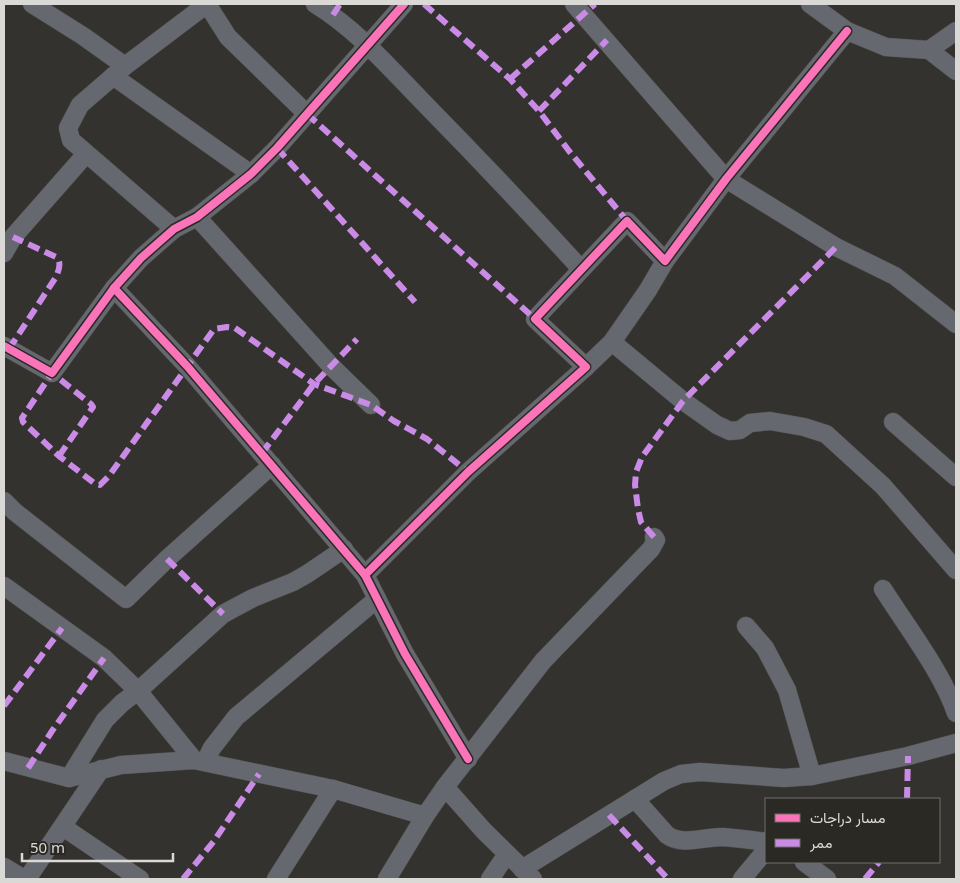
<svg xmlns="http://www.w3.org/2000/svg" width="960" height="883" viewBox="0 0 960 883" font-family="'Noto Sans',Vazirmatn,sans-serif">
	<style>
		.lines { fill: none; stroke-linecap: round; stroke-linejoin: round }
		.minor-casing { stroke: #51504e; stroke-width: 19 }
		.minor { stroke: #65696f; stroke-width: 18 }
		.quiet { stroke: #ca8be6; stroke-width: 6; stroke-dasharray: 12 6; stroke-linecap: butt }
		.cycleway-casing { stroke: #2b2924; stroke-width: 11 }
		.cycleway { stroke: #fb73b8; stroke-width: 8 }
	</style>
	<rect width="100%" height="100%" fill="#34322f"/>
	<g class="lines">
		<g class="minor-casing">
			<g id="minor">
				<polyline points="32,4 83,36 125,66"/>
				<polyline points="207,4 228,37 307,114"/>
				<path d="M315 4C356 29 388 66 422 101 476 156 529 212 581 269"/>
				<polyline points="574,4 726,179 836,247 895,276 956,324"/>
				<polyline points="810,4 847,31 886,47 929,50 956,71"/>
				<polyline points="929,50 956,31"/>
				<polyline points="113,76 251,174"/>
				<polyline points="197,217 331,366 371,405"/>
				<polyline points="174,229 71,140 68,128 80,105 125,66 207,4"/>
				<polyline points="4,253 13,237 86,154"/>
				<polyline points="114,288 187,366 365,575 405,654 468,759"/>
				<polyline points="612,342 683,401 717,425 730,431 740,430 750,423 770,421 804,427 826,434 883,486 956,570"/>
				<polyline points="4,346 52,373 114,288 141,258 174,229 197,217 251,174 277,148 404,4"/>
				<polyline points="586,367 612,342 648,290 665,261"/>
				<polyline points="893,422 956,477"/>
				<polyline points="4,501 15,512 126,599 167,559 272,465"/>
				<polyline points="365,575 468,472 586,367 535,319 627,221 665,261 726,179 847,31"/>
				<polyline points="4,586 104,658 138,691 194,760"/>
				<path d="M883 589C907 627 942 672 956 713"/>
				<polyline points="746,626 765,648 787,690 812,776"/>
				<polyline points="4,761 69,778 121,765 194,760 333,789 425,816"/>
				<polyline points="205,762 212,748 236,717 377,599"/>
				<polyline points="69,778 105,720 122,703 138,691 223,614 253,598 293,582 307,574 344,549"/>
				<polyline points="445,787 484,831 533,879"/>
				<path d="M635 799 667 835C682 846 704 837 722 837 737 838 752 840 766 842"/>
				<polyline points="63,827 140,879"/>
				<polyline points="804,862 827,879"/>
				<polyline points="4,867 24,879"/>
				<polyline points="522,869 664,781 681,774 700,772 784,778 812,776 908,756 956,743"/>
				<polyline points="27,879 101,769"/>
				<polyline points="276,879 333,789"/>
				<polyline points="387,879 425,816 445,787 543,661 651,549 656,540 654,537"/>
				<polyline points="490,879 507,854"/>
				<polyline points="742,879 766,850"/>
			</g>
		</g>
		<use href="#minor" class="minor"/>
		<g class="quiet">
			<polyline points="424,4 510,79 539,111 569,151 627,221"/>
			<polyline points="333,15 340,4"/>
			<polyline points="510,79 595,4"/>
			<polyline points="539,111 607,40"/>
			<polyline points="307,114 535,319"/>
			<polyline points="277,148 415,302"/>
			<path d="M9 349 56 277C59 270 62 262 56 257L13 237"/>
			<polyline points="262,453 314,384 357,339"/>
			<polyline points="59,456 93,407 91,404 52,373 22,418 23,422 59,456 94,483 100,485 109,476 214,329 227,327 235,328 314,384 371,405 394,421 427,439 468,472"/>
			<polyline points="654,537 641,522 638,509 635,485 636,472 642,457 683,401 836,247"/>
			<polyline points="167,559 223,614"/>
			<polyline points="4,706 62,628"/>
			<polyline points="28,768 52,731 104,658"/>
			<polyline points="907,799 908,756"/>
			<polyline points="609,815 668,879"/>
			<polyline points="183,879 214,841 259,774"/>
			<polyline points="865,879 879,862"/>
		</g>
		<g class="cycleway-casing">
			<g id="cycleway">
				<polyline points="114,288 187,366 365,575 405,654 468,759"/>
				<polyline points="4,346 52,373 114,288 141,258 174,229 197,217 251,174 277,148 404,4"/>
				<polyline points="365,575 468,472 586,367 535,319 627,221 665,261 726,179 847,31"/>
			</g>
		</g>
		<use href="#cycleway" class="cycleway"/>
	</g>
	<rect width="960" height="883" fill="none" stroke="#dbd9d6" stroke-width="10"/>
	<rect x="765" y="798" width="175" height="65" fill="#2b2924" stroke="#716f6b"/>
	<rect x="775" y="814" width="25" height="8" fill="#fb73b8" stroke="#716f6b"/>
	<text x="810" y="823" font-size="15" fill="#dbd9d6">مسار دراجات</text>
	<rect x="775" y="839" width="25" height="8" fill="#ca8be6" stroke="#716f6b"/>
	<text x="810" y="848" font-size="15" fill="#dbd9d6">ممر</text>
	<path d="M22 853v8h151v-8" fill="none" stroke="#dbd9d6" stroke-width="2.5"/>
	<text x="30" y="853" font-size="15" fill="#dbd9d6" stroke="#2b2924" stroke-width="4" paint-order="stroke">50 m</text>
</svg>
